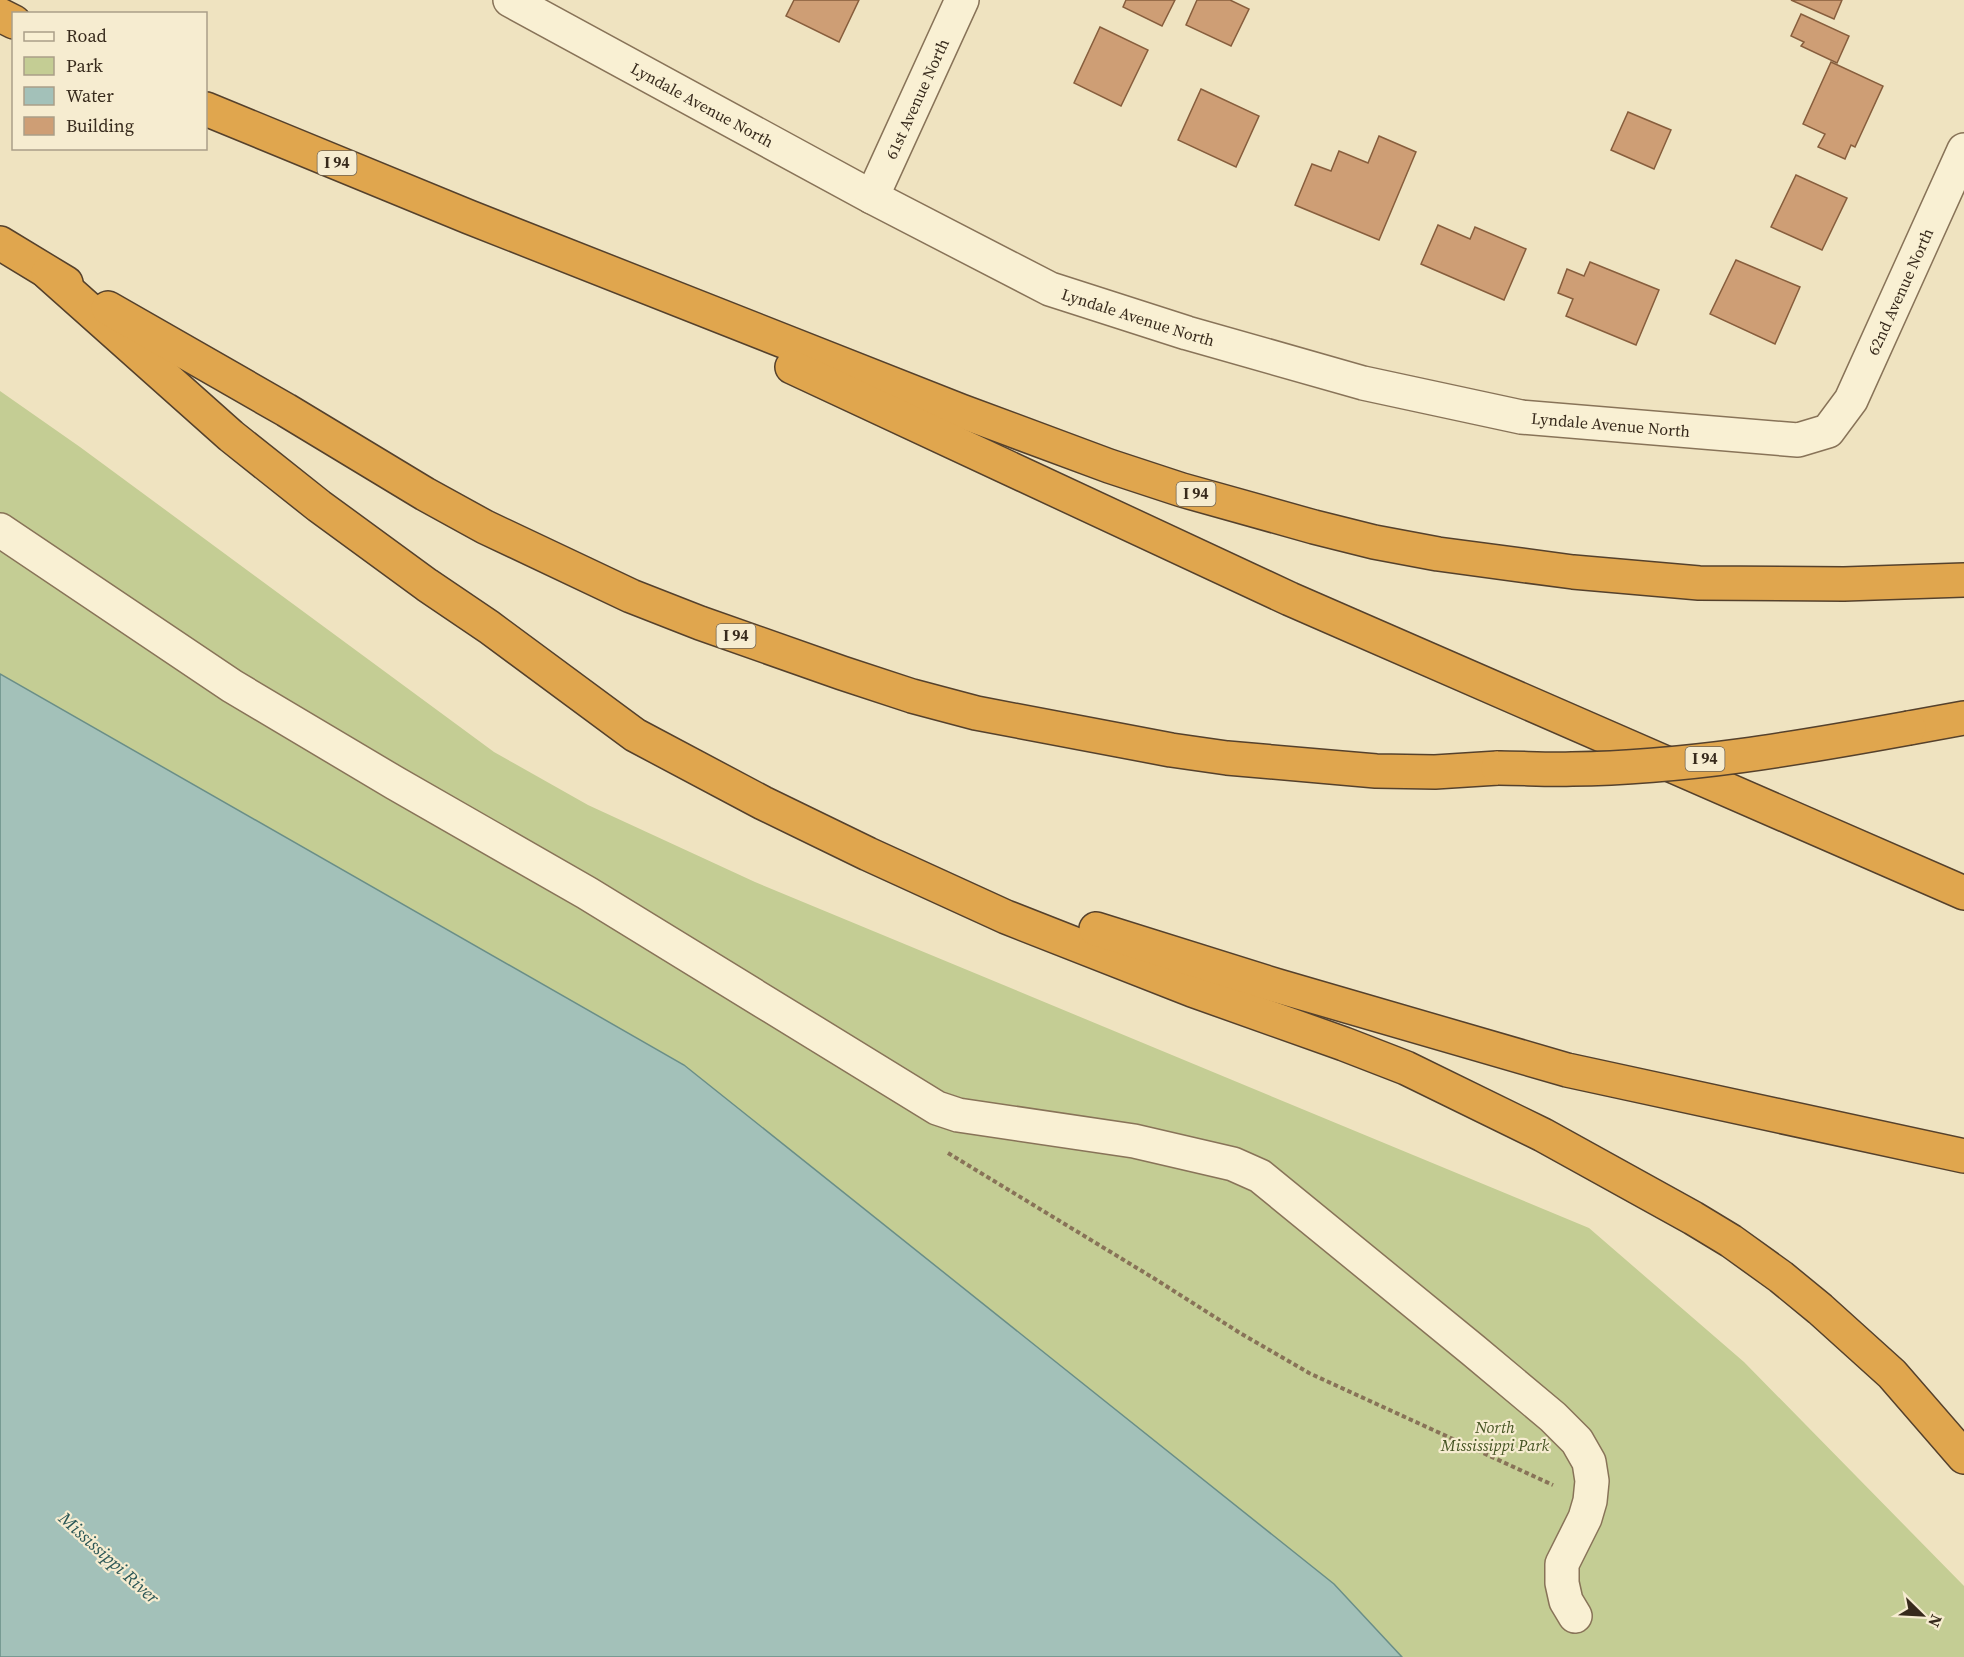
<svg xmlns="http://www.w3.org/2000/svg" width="1964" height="1657" viewBox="0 0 1964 1657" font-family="'Source Serif 4',serif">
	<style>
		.green { fill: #c4cd94 }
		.water { fill: #a3c1b9; stroke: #6a8e87; stroke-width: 1.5 }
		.building { fill: #ce9e75; stroke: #875e3d; stroke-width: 1.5 }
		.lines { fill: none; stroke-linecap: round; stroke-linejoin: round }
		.minor-casing { stroke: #887358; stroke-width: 36 }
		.highway-casing { stroke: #55412c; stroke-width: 36 }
		.path { stroke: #887358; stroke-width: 4; stroke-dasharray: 4.5 3; stroke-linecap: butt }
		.minor { stroke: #f9f0d3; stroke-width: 33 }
		.highway { stroke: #e0a64e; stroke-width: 33 }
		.highway-bridge-casing { stroke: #55412c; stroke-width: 36; stroke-linecap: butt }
		.highway-bridge { stroke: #e0a64e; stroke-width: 33 }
		.labels { text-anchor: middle; stroke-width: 4.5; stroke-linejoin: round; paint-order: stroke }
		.shield { fill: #f6ecd0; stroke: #706452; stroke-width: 1.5 }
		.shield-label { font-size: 15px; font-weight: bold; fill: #372a1c }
		.street-label { font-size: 16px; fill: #372a1c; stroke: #f6ecd0 }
		.park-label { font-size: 16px; font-style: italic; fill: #455423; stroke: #f6ecd0 }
		.water-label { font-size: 18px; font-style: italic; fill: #2b5756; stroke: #f6ecd0 }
	</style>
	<rect width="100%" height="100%" fill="#efe3c0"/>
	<polygon class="green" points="0,391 80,447 494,752 588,805 755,882 1589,1228 1744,1362 1964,1586 1964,1657 1402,1657 1334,1584 684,1065 0,674"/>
	<polygon class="water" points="0,674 684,1065 1334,1584 1402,1657 0,1657"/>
	<g class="building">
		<polygon points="794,0 859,0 839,42 786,16"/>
		<polygon points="1126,0 1175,0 1162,26 1123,7"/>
		<polygon points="1197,0 1230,0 1249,9 1231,46 1186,25"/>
		<polygon points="1791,0 1842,0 1834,19"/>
		<polygon points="1801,14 1849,36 1837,63 1801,46 1804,42 1791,36"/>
		<polygon points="1100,27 1148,50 1121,106 1074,83"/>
		<polygon points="1831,62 1883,86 1855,147 1851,145 1845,159 1818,147 1825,134 1803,124"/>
		<polygon points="1201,89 1259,116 1236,167 1178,140"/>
		<polygon points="1628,112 1671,130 1654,169 1611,150"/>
		<polygon points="1379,136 1416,152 1379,240 1295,205 1312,164 1331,171 1339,151 1368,163"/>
		<polygon points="1796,175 1847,198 1822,250 1771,227"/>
		<polygon points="1438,225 1470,239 1475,227 1526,249 1504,300 1421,264"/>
		<polygon points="1736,260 1800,287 1775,344 1710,314"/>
		<polygon points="1590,262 1659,290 1636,345 1566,316 1573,299 1558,293 1567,269 1584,276"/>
	</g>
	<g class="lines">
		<g class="minor-casing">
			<g id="minor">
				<path id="s1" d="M510 0 872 197 1050 289 1187 333 1363 383 1521 417 1798 440 1828 431 1851 400 1964 150"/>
				<path id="s2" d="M872 197 962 0"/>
				<polyline points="0,530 232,686 395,783 587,893 937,1108 958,1115 1134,1141 1233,1164 1260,1176 1473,1350 1553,1417 1577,1441 1589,1462 1592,1481 1590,1501 1585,1518 1562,1564 1562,1583 1566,1601 1575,1616"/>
			</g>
		</g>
		<g class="highway-casing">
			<g id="highway">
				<polyline points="0,15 14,22"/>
				<polyline points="206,109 469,217 961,411 1109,466 1182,490 1314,527 1374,542 1438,554 1573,572 1699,583 1844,584 1964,580"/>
				<polyline points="0,243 66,283"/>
				<polyline points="48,273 231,436 319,506 427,585 489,627 635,735 763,803 868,854 1006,917 1192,990 1344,1044 1406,1068 1543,1135 1693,1218 1731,1241 1781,1277 1820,1309 1892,1374 1964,1457"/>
				<polyline points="108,308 286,410 425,494 485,527 631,596 700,623 842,673 912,696 976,713 1171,750 1227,758 1376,771 1435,772 1498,768"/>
				<polyline points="792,367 1290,599 1964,893"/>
				<polyline points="1909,728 1964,718"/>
				<polyline points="1096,929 1278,986 1567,1070 1964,1156"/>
			</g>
		</g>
		<polyline class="path" points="948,1153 1155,1279 1240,1333 1309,1373 1553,1485"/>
		<use href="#minor" class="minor"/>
		<use href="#highway" class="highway"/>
		<g class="highway-bridge-casing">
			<path id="highway-bridge" d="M1498 768C1523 768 1548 770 1572 769 1684 768 1799 748 1909 728"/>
		</g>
		<use href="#highway-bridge" class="highway-bridge"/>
	</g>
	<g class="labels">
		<g class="shield">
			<rect x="317.5" y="151" width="39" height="24" rx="4.5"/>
			<rect x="1176.5" y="482" width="39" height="24" rx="4.5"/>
			<rect x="716.5" y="624" width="39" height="24" rx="4.5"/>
			<rect x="1685.5" y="747" width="39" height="24" rx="4.5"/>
		</g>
		<g class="shield-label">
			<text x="337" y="168">I 94</text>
			<text x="1196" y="499">I 94</text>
			<text x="736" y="641">I 94</text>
			<text x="1705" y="764">I 94</text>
		</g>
		<g class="street-label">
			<text dy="6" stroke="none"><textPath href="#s2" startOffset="108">61st Avenue North</textPath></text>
			<text dy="6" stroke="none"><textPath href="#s1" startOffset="219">Lyndale Avenue North</textPath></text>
			<text dy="6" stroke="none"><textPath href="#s1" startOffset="1568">62nd Avenue North</textPath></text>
			<text dy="6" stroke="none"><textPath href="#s1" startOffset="705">Lyndale Avenue North</textPath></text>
			<text dy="6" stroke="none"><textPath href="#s1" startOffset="1191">Lyndale Avenue North</textPath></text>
		</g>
		<g class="park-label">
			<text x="1495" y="1433">North<tspan x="1495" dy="18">Mississippi Park</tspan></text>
		</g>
		<g class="water-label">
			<text transform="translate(109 1558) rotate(42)" y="6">Mississippi River</text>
		</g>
	</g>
	<rect x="12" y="12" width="195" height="138" fill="#f6ecd0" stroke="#aa9e88" stroke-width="1.5"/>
	<rect x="24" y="32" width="30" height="9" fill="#f9f0d3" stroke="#aa9e88" stroke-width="1.5"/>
	<text x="66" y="42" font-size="18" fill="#372a1c">Road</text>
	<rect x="24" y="57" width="30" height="18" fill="#c4cd94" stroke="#aa9e88" stroke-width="1.5"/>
	<text x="66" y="72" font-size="18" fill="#372a1c">Park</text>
	<rect x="24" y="87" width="30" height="18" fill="#a3c1b9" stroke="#aa9e88" stroke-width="1.5"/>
	<text x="66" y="102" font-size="18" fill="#372a1c">Water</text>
	<rect x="24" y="117" width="30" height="18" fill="#ce9e75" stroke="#aa9e88" stroke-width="1.5"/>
	<text x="66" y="132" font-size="18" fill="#372a1c">Building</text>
	<g transform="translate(1922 1615) rotate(114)" stroke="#f6ecd0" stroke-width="4.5" paint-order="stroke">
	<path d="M0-4.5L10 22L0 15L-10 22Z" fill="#372a1c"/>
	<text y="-9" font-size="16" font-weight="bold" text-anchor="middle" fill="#372a1c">N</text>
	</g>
</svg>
